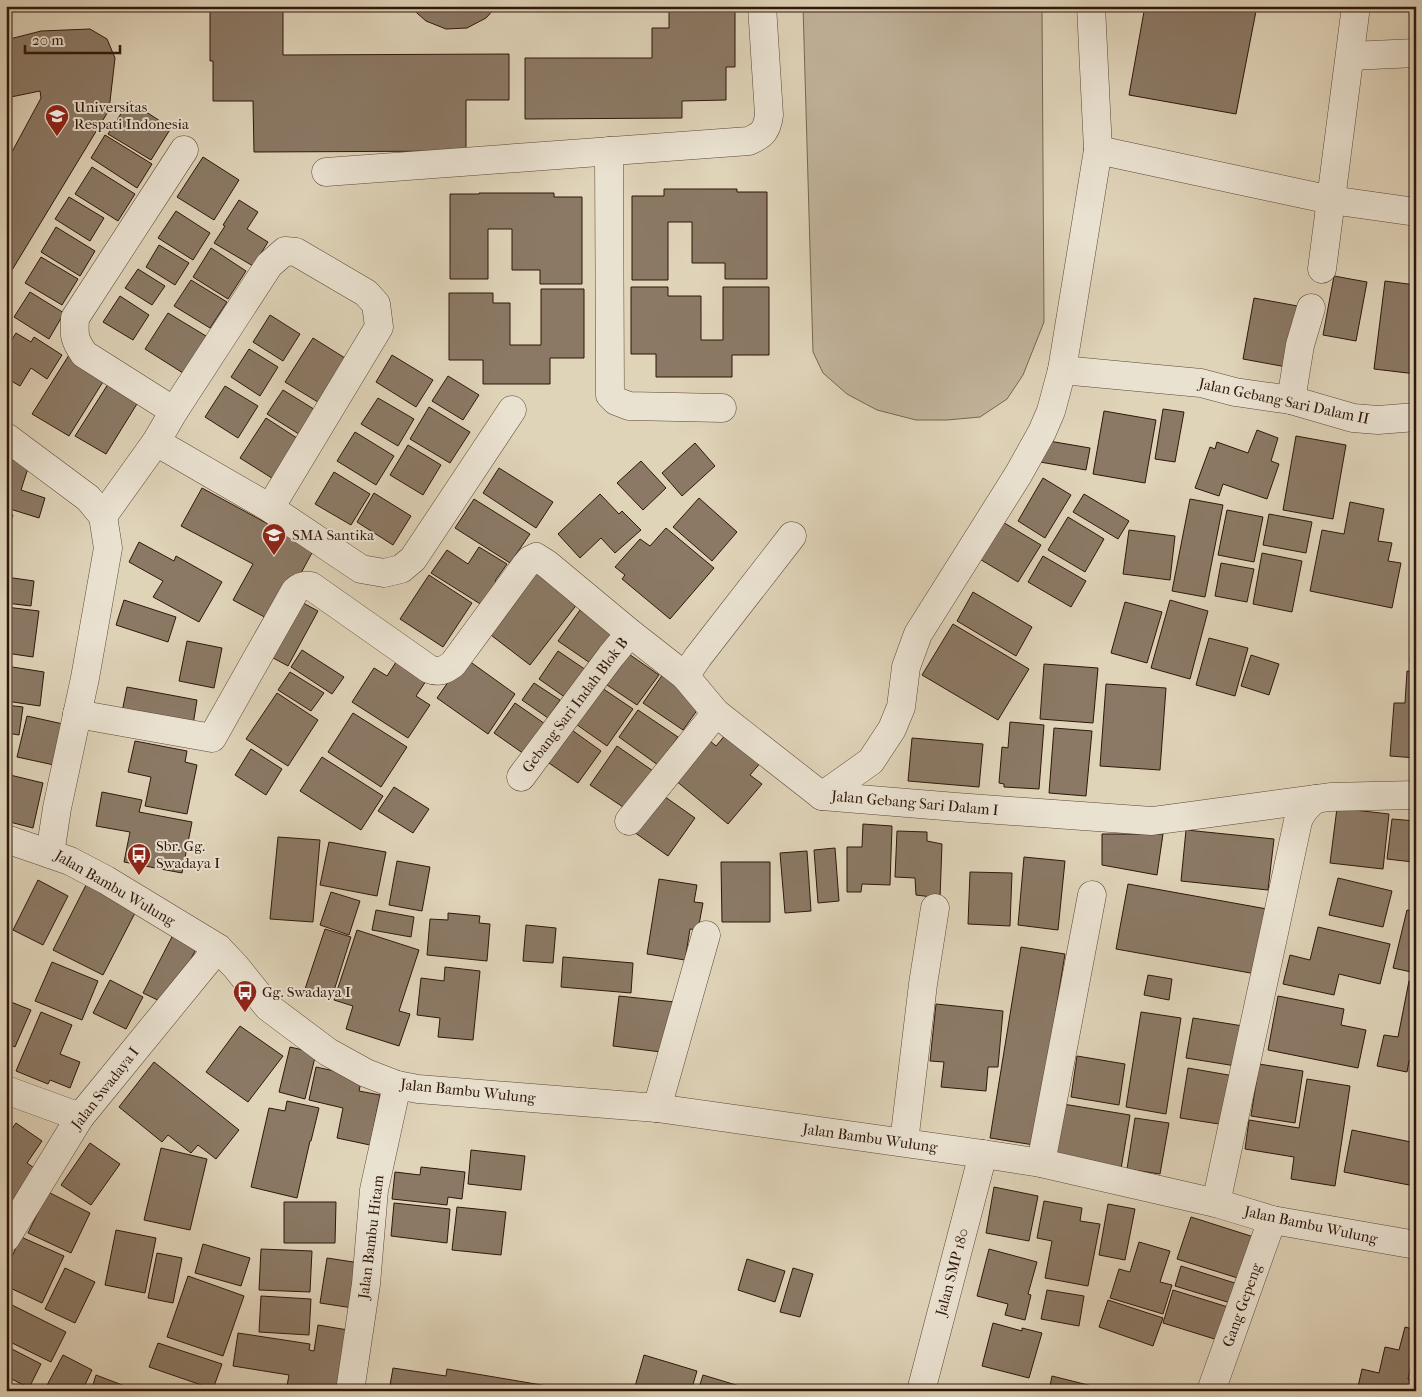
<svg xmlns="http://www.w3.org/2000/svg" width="1422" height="1397" viewBox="0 0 1422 1397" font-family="'IM FELL French Canon',serif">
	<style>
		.green { fill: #c1b39b; stroke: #786553 }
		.building { fill: #8b7965; stroke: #2f170b }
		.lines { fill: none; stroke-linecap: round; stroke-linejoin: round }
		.minor-casing { stroke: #5b4636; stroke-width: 29 }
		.minor { stroke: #eae2d1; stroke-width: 28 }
		.labels { text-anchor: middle; stroke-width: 4; stroke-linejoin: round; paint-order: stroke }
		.poi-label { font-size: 15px; fill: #2f170b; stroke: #eae2d1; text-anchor: start }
		.street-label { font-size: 15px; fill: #2f170b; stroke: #eae2d1 }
	</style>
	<rect width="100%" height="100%" fill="#dfd3b8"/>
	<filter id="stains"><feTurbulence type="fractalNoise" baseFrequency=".004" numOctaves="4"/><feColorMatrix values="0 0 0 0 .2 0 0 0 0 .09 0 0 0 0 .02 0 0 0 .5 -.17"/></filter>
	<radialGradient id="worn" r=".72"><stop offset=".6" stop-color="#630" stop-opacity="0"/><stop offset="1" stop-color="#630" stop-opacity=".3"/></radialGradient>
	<polygon class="green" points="803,6 1042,6 1044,322 1023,375 1007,399 980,417 947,420 916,420 877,410 847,394 823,373 813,352"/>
	<g class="building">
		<polygon points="210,6 283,6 283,55 509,54 509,100 466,100 466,151 254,152 253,101 213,101 213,61 210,61"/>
		<polygon points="409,6 497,6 486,18 467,28 446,29 426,21"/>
		<polygon points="669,6 735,6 735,67 726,67 726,100 682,101 682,118 525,119 525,58 652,58 652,28 669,28"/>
		<polygon points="1145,6 1257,6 1236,114 1129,95"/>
		<polygon points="90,29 107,39 115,58 109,110 6,280 6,163 41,98 40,91 6,98 6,40 41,31"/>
		<polygon points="129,101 171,128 151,160 108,134"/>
		<polygon points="105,135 152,164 137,188 91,158"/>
		<polygon points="203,157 239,180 214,220 177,197"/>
		<polygon points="92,167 135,194 118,221 75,194"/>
		<polygon points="664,189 737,189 737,192 767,192 767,279 725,279 725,263 692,263 692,222 668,222 668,280 632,280 632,196 664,196"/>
		<polygon points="479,193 554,193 554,197 582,197 582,284 540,284 540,270 512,270 512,229 488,229 488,279 450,279 450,194 479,194"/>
		<polygon points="69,197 104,218 90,241 55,219"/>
		<polygon points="239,200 258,212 247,229 268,242 253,266 214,243 225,226 223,225"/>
		<polygon points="176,211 210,233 193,260 158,238"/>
		<polygon points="56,227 95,251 80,276 41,252"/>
		<polygon points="159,245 189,263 175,285 146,267"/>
		<polygon points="211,248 246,271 228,299 193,277"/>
		<polygon points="41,257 78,279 62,305 25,283"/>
		<polygon points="138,269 165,286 152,305 125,288"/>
		<polygon points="1334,276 1367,282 1356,341 1323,335"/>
		<polygon points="191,280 227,302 210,328 174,306"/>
		<polygon points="1385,281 1416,285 1416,374 1374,369"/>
		<polygon points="631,287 668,287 668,296 701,296 701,340 723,340 723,287 769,287 769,355 732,355 732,377 656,377 656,354 631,354"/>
		<polygon points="541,289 584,289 584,358 550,358 550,384 483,384 483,360 449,360 449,293 493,293 493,303 510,303 510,345 541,345"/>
		<polygon points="30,292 64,313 49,339 14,317"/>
		<polygon points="120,296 149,315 133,340 103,322"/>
		<polygon points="1254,298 1303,307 1292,368 1243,359"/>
		<polygon points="168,313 206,336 183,373 145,349"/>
		<polygon points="270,315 300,334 283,361 253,342"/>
		<polygon points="16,333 31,342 34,337 62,355 47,379 31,368 20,386 6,378 6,349"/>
		<polygon points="313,338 353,363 326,407 285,382"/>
		<polygon points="249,349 278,367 260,396 231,377"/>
		<polygon points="69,355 106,377 69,436 32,414"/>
		<polygon points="392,355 433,380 416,407 376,382"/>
		<polygon points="448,376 479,395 463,420 432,401"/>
		<polygon points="110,381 140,399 106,454 75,436"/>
		<polygon points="225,386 258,406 238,438 205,417"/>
		<polygon points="283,390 317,411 302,436 267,414"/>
		<polygon points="378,398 414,419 398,446 361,424"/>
		<polygon points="429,407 470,432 450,463 410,439"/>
		<polygon points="1163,409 1184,412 1175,462 1155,459"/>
		<polygon points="1104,411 1156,420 1145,483 1093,474"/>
		<polygon points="266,418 300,440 275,480 240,458"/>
		<polygon points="1257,430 1278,438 1271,461 1279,464 1267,499 1223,484 1219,496 1195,488 1210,447 1215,449 1217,442 1248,453"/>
		<polygon points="355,432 394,456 376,485 337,461"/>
		<polygon points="1296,436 1346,445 1333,519 1283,510"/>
		<polygon points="1043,440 1090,448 1086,470 1040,462"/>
		<polygon points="695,443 715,466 682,496 662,473"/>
		<polygon points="408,445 441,465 423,495 390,475"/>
		<polygon points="6,458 29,465 21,490 45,498 39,518 10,509 9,514 13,515 7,533"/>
		<polygon points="641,461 666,488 643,510 617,483"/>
		<polygon points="499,468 553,502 536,528 483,493"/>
		<polygon points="334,472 370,494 351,525 315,504"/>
		<polygon points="1043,478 1071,495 1045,538 1018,521"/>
		<polygon points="202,488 314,549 294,586 270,620 233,600 253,564 181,526"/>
		<polygon points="374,493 411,516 393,545 357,522"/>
		<polygon points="600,494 619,514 622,511 641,530 615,553 601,538 580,558 558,534"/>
		<polygon points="1084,494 1129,521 1118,539 1073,512"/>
		<polygon points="699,498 737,532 712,561 673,527"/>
		<polygon points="474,499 530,534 510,563 455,528"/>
		<polygon points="1190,499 1223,505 1205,597 1172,591"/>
		<polygon points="1350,502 1384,509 1378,541 1392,543 1388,561 1401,563 1392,608 1310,591 1322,530 1344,534"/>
		<polygon points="1227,510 1263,517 1254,562 1218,555"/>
		<polygon points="1269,514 1312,522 1306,553 1263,545"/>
		<polygon points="1068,517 1104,539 1085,572 1048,550"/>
		<polygon points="996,518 1041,545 1018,582 973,555"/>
		<polygon points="666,528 714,568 670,619 622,579 625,575 615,567 640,539 650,546"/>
		<polygon points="1129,530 1175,536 1170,580 1123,574"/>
		<polygon points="6,541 11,541 8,564 6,564"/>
		<polygon points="139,542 174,561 176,556 222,582 199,622 153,597 163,581 129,562"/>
		<polygon points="479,547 507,564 495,581 498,583 482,605 431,573 447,550 468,564"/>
		<polygon points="1262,553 1302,561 1292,612 1253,604"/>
		<polygon points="1043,556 1086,581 1071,607 1028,582"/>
		<polygon points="1221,563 1254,569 1247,602 1215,596"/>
		<polygon points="535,570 578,603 530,665 487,632"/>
		<polygon points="429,575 472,603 443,647 400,619"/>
		<polygon points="6,577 34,581 31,606 6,603"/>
		<polygon points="973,592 1032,627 1016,656 957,621"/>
		<polygon points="294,598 318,611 288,666 264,653"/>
		<polygon points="124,600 176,617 168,642 116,625"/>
		<polygon points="1170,600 1208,611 1190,679 1151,668"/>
		<polygon points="1125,602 1162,612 1147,663 1111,653"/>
		<polygon points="6,607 39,611 33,657 6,653"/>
		<polygon points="580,610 617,636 596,667 558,641"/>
		<polygon points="1413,615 1416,615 1416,663 1410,663"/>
		<polygon points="953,624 1029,669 998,720 922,675"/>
		<polygon points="1209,638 1248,648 1235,696 1196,685"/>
		<polygon points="187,641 222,648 214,688 179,681"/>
		<polygon points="302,650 344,677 332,694 291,667"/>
		<polygon points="558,651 589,672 569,700 539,679"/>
		<polygon points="626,652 659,675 637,705 604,683"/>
		<polygon points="1251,655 1279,664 1269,695 1241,686"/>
		<polygon points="400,656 430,675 416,696 430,705 408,738 352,702 374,668 387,676"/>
		<polygon points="465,658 515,694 488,734 437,698"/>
		<polygon points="1044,664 1098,668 1093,723 1040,719"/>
		<polygon points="6,666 44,672 40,706 6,701"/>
		<polygon points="1407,671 1416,672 1416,758 1390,756 1394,703 1405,703"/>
		<polygon points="290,672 324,693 311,711 278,690"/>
		<polygon points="663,674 703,702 683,730 643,703"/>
		<polygon points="534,683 560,700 548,718 522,700"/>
		<polygon points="1106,684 1166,688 1160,770 1100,766"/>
		<polygon points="599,686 633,709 607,746 573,722"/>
		<polygon points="127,687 197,700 192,731 121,717"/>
		<polygon points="277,693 318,720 288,766 246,739"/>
		<polygon points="515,703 548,726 527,756 494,733"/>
		<polygon points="6,705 23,707 19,735 6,733"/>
		<polygon points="638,710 678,737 658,765 619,737"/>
		<polygon points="353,713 407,747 381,787 328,752"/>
		<polygon points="27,716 63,724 54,765 17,757"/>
		<polygon points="1010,722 1044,725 1039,789 1004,787 1004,784 999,783 1002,747 1008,748"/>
		<polygon points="569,728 601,751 578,783 546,761"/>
		<polygon points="1054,728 1092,731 1086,796 1049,793"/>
		<polygon points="727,733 762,761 750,775 762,784 728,824 675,780 709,740 716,746"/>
		<polygon points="912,738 983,744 979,787 908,781"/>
		<polygon points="135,741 187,751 185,762 197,765 187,814 145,806 151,777 128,772"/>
		<polygon points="617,746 656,773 629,811 590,785"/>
		<polygon points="251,749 282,769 266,795 235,775"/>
		<polygon points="322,757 383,796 361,830 300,791"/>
		<polygon points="6,774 43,783 33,828 6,821"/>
		<polygon points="394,787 429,809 413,833 378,811"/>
		<polygon points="102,792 142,800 139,812 192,822 182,873 124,862 130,832 96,826"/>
		<polygon points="661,794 695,818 668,856 634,832"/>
		<polygon points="1337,808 1389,814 1383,869 1330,863"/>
		<polygon points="1392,819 1416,821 1416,834 1413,862 1387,859"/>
		<polygon points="863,824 892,826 890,885 862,884 861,892 847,892 847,847 862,847"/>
		<polygon points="1186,830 1274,839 1268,890 1181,881"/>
		<polygon points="897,831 927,832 927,841 942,844 940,898 916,895 915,878 895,877"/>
		<polygon points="1102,834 1163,834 1157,875 1102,865"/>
		<polygon points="278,837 320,840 313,922 270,919"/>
		<polygon points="329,842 386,852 377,896 320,885"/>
		<polygon points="835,848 839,901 818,903 814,850"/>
		<polygon points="807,851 811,911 785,913 780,853"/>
		<polygon points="1024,857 1065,861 1058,930 1018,925"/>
		<polygon points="397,861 430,867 422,911 389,905"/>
		<polygon points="721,862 770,862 770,922 722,922"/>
		<polygon points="970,872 1012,873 1010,926 968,924"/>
		<polygon points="1338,878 1392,891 1383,927 1329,915"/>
		<polygon points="659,879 697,885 694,902 703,903 698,930 690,929 685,960 647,954"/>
		<polygon points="38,880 68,896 43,945 13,930"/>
		<polygon points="1128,884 1267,909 1256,974 1116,949"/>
		<polygon points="86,885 136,911 103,975 53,950"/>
		<polygon points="331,892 360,901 349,935 320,925"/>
		<polygon points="376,910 414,917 411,937 372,930"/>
		<polygon points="1407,910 1416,912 1416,973 1393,968"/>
		<polygon points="448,913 480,916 479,923 490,924 487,961 427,955 430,919 448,920"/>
		<polygon points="526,925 556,928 553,963 523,961"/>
		<polygon points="1318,927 1390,944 1380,984 1339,974 1334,995 1283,984 1290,955 1310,960"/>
		<polygon points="325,929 351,937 331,1000 304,992"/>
		<polygon points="357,930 419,950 399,1011 410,1014 399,1046 346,1029 353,1006 334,1000"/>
		<polygon points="174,933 198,945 168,1005 143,993"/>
		<polygon points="1021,947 1065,954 1034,1145 990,1138"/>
		<polygon points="563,957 633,963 631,993 561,987"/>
		<polygon points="52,962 98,981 82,1020 35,1001"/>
		<polygon points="445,967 480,971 473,1040 438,1037 440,1018 417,1015 421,978 444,981"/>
		<polygon points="1148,975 1172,979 1169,1000 1144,995"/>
		<polygon points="110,980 143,997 126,1029 93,1013"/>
		<polygon points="1409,981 1416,982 1416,1062 1409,1061 1407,1072 1377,1066 1384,1035 1398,1037"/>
		<polygon points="619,996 675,1002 669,1053 613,1046"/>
		<polygon points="1278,996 1344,1009 1341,1025 1366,1030 1358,1068 1268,1050"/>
		<polygon points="6,1000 31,1010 15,1047 6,1043"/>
		<polygon points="936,1004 1003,1011 998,1067 988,1067 986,1091 941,1087 944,1062 930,1061"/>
		<polygon points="41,1012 72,1025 60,1054 80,1062 70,1088 50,1080 48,1084 16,1071"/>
		<polygon points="1141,1012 1181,1018 1166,1114 1126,1107"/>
		<polygon points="1193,1018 1243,1026 1236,1066 1186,1058"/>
		<polygon points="240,1026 283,1056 248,1102 206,1072"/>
		<polygon points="290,1047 316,1053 305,1099 279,1092"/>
		<polygon points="1077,1056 1125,1064 1119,1105 1071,1097"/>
		<polygon points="154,1062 239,1130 216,1159 198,1145 191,1153 168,1135 162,1142 119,1107"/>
		<polygon points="1259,1064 1303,1071 1295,1123 1251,1116"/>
		<polygon points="316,1067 362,1077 359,1091 380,1095 370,1145 337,1138 343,1108 309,1100"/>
		<polygon points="1188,1068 1240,1077 1232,1126 1180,1118"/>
		<polygon points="1307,1079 1350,1086 1335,1186 1291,1179 1294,1157 1245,1149 1249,1120 1299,1128"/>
		<polygon points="287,1101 319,1108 311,1141 310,1141 297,1198 251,1187 269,1108 285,1111"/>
		<polygon points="1063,1104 1130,1115 1121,1169 1055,1159"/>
		<polygon points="1135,1118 1169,1123 1160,1174 1127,1169"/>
		<polygon points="16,1123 42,1141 27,1163 43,1174 18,1192 10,1204 6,1213 6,1137"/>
		<polygon points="1352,1130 1416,1143 1416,1175 1414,1186 1344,1172"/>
		<polygon points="90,1143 120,1164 91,1205 61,1185"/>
		<polygon points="161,1148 207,1159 190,1230 144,1220"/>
		<polygon points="471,1150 525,1156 521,1190 468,1184"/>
		<polygon points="421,1167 465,1172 462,1199 448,1197 447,1205 392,1199 395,1172 420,1175"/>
		<polygon points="994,1187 1038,1196 1029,1241 986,1233"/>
		<polygon points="48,1192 90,1213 71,1253 28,1233"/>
		<polygon points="1044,1201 1082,1208 1080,1221 1100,1224 1088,1286 1045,1278 1052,1241 1037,1238"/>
		<polygon points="284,1202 336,1202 335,1243 284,1243"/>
		<polygon points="394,1203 450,1209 447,1243 391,1236"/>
		<polygon points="1108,1204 1135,1209 1125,1260 1099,1255"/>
		<polygon points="457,1207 506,1212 501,1255 452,1250"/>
		<polygon points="1191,1217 1257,1238 1244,1280 1177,1259"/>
		<polygon points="116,1230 156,1238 145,1293 105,1285"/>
		<polygon points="21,1237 64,1256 42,1303 6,1286 6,1269"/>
		<polygon points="1139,1242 1170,1251 1160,1282 1172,1285 1163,1314 1110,1298 1119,1269 1130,1272"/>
		<polygon points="203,1244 250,1258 241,1286 195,1273"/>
		<polygon points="261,1249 312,1251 310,1292 259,1290"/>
		<polygon points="989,1249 1037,1262 1028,1294 1031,1295 1025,1320 1005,1315 1008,1304 977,1296"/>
		<polygon points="157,1253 182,1258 173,1303 148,1298"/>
		<polygon points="327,1258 360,1263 353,1308 320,1303"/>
		<polygon points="747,1259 785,1271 775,1302 738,1290"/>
		<polygon points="1181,1266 1241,1285 1234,1304 1175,1286"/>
		<polygon points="65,1268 95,1282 75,1323 45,1309"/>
		<polygon points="793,1268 813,1274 800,1317 780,1312"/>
		<polygon points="188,1276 244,1296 223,1356 167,1337"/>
		<polygon points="1047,1290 1084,1296 1079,1326 1041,1319"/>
		<polygon points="1173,1290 1231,1308 1221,1341 1163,1323"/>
		<polygon points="261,1296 311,1299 309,1335 259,1332"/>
		<polygon points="1108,1300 1163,1318 1153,1346 1099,1327"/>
		<polygon points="6,1302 66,1332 51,1362 6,1340"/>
		<polygon points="993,1323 1022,1331 1022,1328 1042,1333 1029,1378 982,1366"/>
		<polygon points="318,1325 348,1330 341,1391 286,1391 289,1375 233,1366 238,1333 310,1344 309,1350 314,1351"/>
		<polygon points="1405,1327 1416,1330 1416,1367 1411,1366 1408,1379 1416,1381 1416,1391 1357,1391 1362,1369 1379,1373 1385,1347 1399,1350"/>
		<polygon points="158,1343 222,1364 213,1389 149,1367"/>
		<polygon points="6,1346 41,1364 29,1388 6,1376"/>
		<polygon points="63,1355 92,1370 82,1391 44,1391"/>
		<polygon points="644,1355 697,1371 691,1391 634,1390"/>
		<polygon points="393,1368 446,1376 447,1369 577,1391 389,1391"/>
		<polygon points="96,1375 138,1391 91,1391"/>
		<polygon points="703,1375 756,1391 698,1391"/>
		<polygon points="1052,1376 1096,1387 1096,1391 1049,1391"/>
	</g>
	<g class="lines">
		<g class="minor-casing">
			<g id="minor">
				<polyline points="1350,56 1416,53"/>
				<polyline points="1098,150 1331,200 1416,212"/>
				<polyline points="609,151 610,395 616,401 629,406 722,408"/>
				<path d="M326 172 749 141C763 135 767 130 769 115L762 6"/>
				<polyline points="1322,269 1356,6"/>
				<polyline points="1062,370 1201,383 1235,392 1291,400 1353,418 1378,420 1416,417"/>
				<polyline points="1291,400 1300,345 1311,308"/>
				<path d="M174 411 84 354C74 339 74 336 75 318L184 150"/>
				<polyline points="6,437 88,498 103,516 108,548 85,678 57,808 50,854 70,861 106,880 218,948 236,967 268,1007 328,1052 366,1073 397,1085 418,1089 657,1108 983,1154 1041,1163 1216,1203 1272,1220 1416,1245"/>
				<polyline points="156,442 270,508 361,569 384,573 401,569 413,559 512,410"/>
				<polyline points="103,516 156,442 174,411 269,265 285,251 296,252 366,293 376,304 379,327 270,508"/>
				<polyline points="685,676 698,657 792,536"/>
				<path d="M77 714 212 738 295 591C300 586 304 585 311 586L429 669C439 673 445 670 453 664L525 566 530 560 536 557 547 564 630 633 685 676 716 713 822 796 956 807 1152 821 1330 797 1416 795"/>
				<polyline points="521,777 611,656 630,633"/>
				<polyline points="822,796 871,761 892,729 901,707 906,667 918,634 1018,475 1042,432 1051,411 1062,370 1098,150 1091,6"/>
				<polyline points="629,821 716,713"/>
				<polyline points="6,839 50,854"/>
				<polyline points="6,1090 80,1117"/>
				<polyline points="657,1108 706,935"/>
				<polyline points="904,1142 923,984 935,908"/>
				<polyline points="1041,1163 1092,895"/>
				<path d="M1216 1203 1298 821C1302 811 1307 805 1316 799"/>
				<polyline points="6,1238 80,1117 218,948"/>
				<polyline points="350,1391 366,1284 374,1190 397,1085"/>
				<polyline points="921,1391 983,1154"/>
				<polyline points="1211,1391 1272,1220"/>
			</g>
		</g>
		<use href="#minor" class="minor"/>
	</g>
	<defs>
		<g id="university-pin" transform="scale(1.25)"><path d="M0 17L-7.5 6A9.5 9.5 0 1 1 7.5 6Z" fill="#8f2418" stroke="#eae2d1"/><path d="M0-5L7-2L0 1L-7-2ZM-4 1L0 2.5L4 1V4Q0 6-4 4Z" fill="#fff"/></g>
		<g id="school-pin" transform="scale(1.25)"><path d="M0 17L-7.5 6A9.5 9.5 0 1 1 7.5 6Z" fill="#8f2418" stroke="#eae2d1"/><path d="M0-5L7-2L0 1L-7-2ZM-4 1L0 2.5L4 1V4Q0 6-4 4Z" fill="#fff"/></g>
		<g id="bus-pin" transform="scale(1.25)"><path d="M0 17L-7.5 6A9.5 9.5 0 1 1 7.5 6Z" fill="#8f2418" stroke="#eae2d1"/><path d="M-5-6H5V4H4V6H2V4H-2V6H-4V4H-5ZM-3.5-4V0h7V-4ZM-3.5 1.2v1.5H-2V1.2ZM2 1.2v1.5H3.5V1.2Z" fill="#fff"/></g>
	</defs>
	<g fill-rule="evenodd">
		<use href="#university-pin" x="57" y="116"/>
		<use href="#school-pin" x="274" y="535"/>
		<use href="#bus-pin" x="139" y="855"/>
		<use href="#bus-pin" x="245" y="992"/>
	</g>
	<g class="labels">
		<g class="poi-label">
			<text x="74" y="112">Universitas<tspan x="74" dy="17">Respati Indonesia</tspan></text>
			<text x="292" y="540">SMA Santika</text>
			<text x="156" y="851">Sbr. Gg.<tspan x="156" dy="17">Swadaya I</tspan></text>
			<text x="262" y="997">Gg. Swadaya I</text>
		</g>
		<g class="street-label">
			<text transform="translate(1284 401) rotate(12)" y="5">Jalan Gebang Sari Dalam II</text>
			<text transform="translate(575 705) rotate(-53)" y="5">Gebang Sari Indah Blok B</text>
			<text transform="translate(915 803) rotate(5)" y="5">Jalan Gebang Sari Dalam I</text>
			<text transform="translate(115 888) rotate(30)" y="5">Jalan Bambu Wulung</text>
			<text transform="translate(105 1088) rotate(-52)" y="5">Jalan Swadaya I</text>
			<text transform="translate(468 1091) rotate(6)" y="5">Jalan Bambu Wulung</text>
			<text transform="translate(870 1138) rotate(8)" y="5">Jalan Bambu Wulung</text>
			<text transform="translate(1311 1225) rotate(12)" y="5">Jalan Bambu Wulung</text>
			<text transform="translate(371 1237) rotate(-83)" y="5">Jalan Bambu Hitam</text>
			<text transform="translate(952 1272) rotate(-75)" y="5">Jalan SMP 180</text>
			<text transform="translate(1242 1305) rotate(-70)" y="5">Gang Gepeng</text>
		</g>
	</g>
	<rect width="1422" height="1397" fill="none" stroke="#dfd3b8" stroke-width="25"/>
	<rect x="8" y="8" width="1407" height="1382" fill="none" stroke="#2f170b" stroke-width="2.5"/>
	<rect x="12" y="12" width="1397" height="1372" fill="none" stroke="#2f170b"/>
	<path d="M25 45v8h95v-8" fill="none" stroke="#2f170b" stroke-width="2.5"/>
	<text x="32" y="45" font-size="15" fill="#2f170b" stroke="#eae2d1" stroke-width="4" paint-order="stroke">20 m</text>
	<rect width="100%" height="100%" filter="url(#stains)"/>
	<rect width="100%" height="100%" fill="url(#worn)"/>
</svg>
